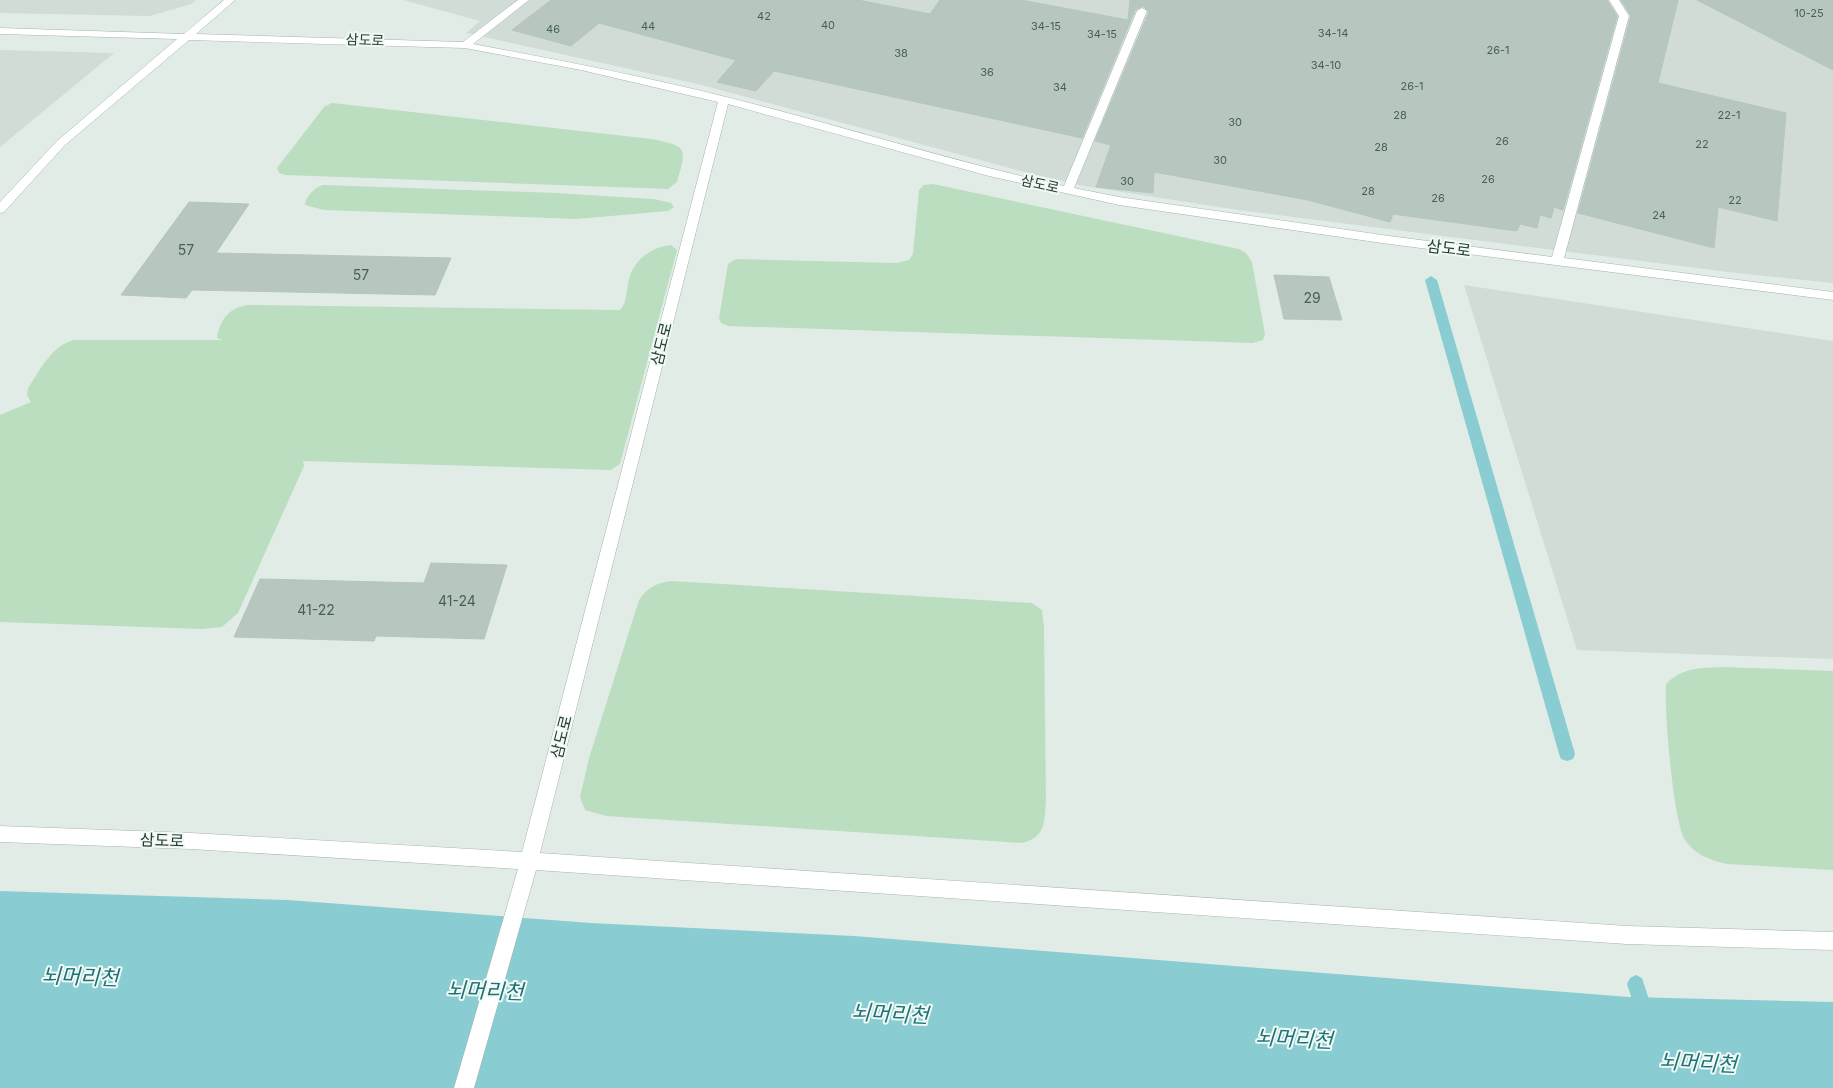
<svg xmlns="http://www.w3.org/2000/svg" width="1833" height="1088" viewBox="0 0 1833 1088" font-family="Inter,'Noto Sans KR',sans-serif">
	<style>
		.built { fill: #d0dcd5 }
		.green { fill: #bbdec1 }
		.water { fill: #89cdd2 }
		.lines { fill: none; stroke-linecap: round; stroke-linejoin: round }
		.stream { fill: #89cdd2; fill-rule: evenodd }
		.building { fill: #b7c7bf; stroke: #b4c6bd }
		.minor-casing { stroke: #a5b4ad; stroke-width: 1 }
		.minor { fill: #fff; fill-rule: evenodd }
		.labels { text-anchor: middle; stroke-width: 4; stroke-linejoin: round; paint-order: stroke }
		.far-number-label { font-size: 11px; fill: #476056 }
		.far-street-label { font-size: 14px; fill: #223d33; stroke: #f2f9f5 }
		.number-label { font-size: 14px; fill: #476056 }
		.street-label { font-size: 16px; fill: #223d33; stroke: #f2f9f5 }
		.near-water-label { font-size: 21px; font-style: italic; fill: #1b737a; stroke: #f2f9f5 }
	</style>
	<rect width="100%" height="100%" fill="#e2ece7"/>
	<g class="built">
		<polygon points="0,0 196,0 191,4 150,16 0,13"/>
		<polygon points="403,0 1833,0 1833,283 1728,272 1238,210 1084,186 1028,173 702,85 466,33 480,21"/>
		<polygon points="0,50 114,53 0,147"/>
		<polygon points="1464,285 1833,341 1833,659 1577,650"/>
	</g>
	<g class="green">
		<path d="M332 103 651 139C688 146 687 148 677 182L668 189 285 175 279 173 277 168 324 107Z"/>
		<polygon points="933,184 1239,249 1246,253 1252,262 1265,334 1263,340 1253,343 728,326 721,323 719,318 728,264 736,259 897,263 909,260 913,254 919,190 924,185"/>
		<path d="M323 185 556 193 654 199 671 203 674 207 668 211 577 219 324 210 305 205C306 196 315 187 323 185Z"/>
		<path d="M671 245 677 250 620 464 611 470 303 461 304 466 238 613 222 627 202 629 0 622V415L31 402 27 395 28 388C41 369 51 346 74 340H222L217 338C220 319 230 307 249 305L620 310C627 302 626 294 628 284 631 262 650 247 671 245Z"/>
		<path d="M672 581 1032 603 1042 610 1044 627 1046 801C1044 823 1046 836 1023 843L606 816 585 810 580 797 589 758 639 600C648 587 656 583 672 581Z"/>
		<path d="M1724 667 1833 671V870L1727 864C1710 860 1695 855 1685 840 1673 821 1664 709 1666 684 1682 667 1702 668 1724 667Z"/>
	</g>
	<polygon class="water" points="0,891 288,900 591,923 854,936 1629,997 1833,1002 1833,1088 0,1088"/>
	<g class="lines">
		<g class="stream">
			<polygon points="1431,276 1437,280 1575,754 1573,759 1567,761 1561,759 1559,754 1425,280"/>
			<polygon points="1636,975 1642,978 1654,1015 1651,1021 1645,1024 1639,1021 1627,984 1630,978"/>
		</g>
	</g>
	<g class="building">
		<polygon points="551,0 858,0 930,14 940,0 1021,0 1128,20 1130,0 1607,0 1617,16 1563,210 1554,207 1551,218 1540,215 1537,228 1520,224 1517,231 1393,214 1390,222 1308,200 1154,172 1153,193 1096,187 1111,145 1095,141 1149,12 1143,6 1135,10 1082,138 774,71 756,91 717,82 736,60 599,23 571,46 512,30"/>
		<polygon points="1621,0 1678,0 1658,83 1786,113 1777,221 1718,207 1714,248 1578,213 1631,16"/>
		<polygon points="1697,0 1833,0 1833,70"/>
		<polygon points="189,202 249,204 216,253 451,258 435,295 192,290 186,298 121,295"/>
		<polygon points="1274,275 1329,277 1342,320 1284,319"/>
		<polygon points="431,563 507,565 484,639 376,636 374,641 234,637 260,579 424,583"/>
	</g>
	<g class="lines">
		<g class="minor-casing">
			<path id="minor" d="M224 0H235L196 34 463 42 518 0H529L473 44C558 60 642 76 726 97 839 125 950 161 1064 186L1137 11 1142 8 1147 11 1074 188 1119 197 1389 236 1552 257 1619 16 1609 0H1619L1629 16 1564 258 1833 292V300L1389 244 1119 205 989 176 728 104 540 853 1627 926 1833 932V950L1627 944 536 870 474 1088H454L518 869 191 849 0 842V826L191 833 522 852 718 102 581 70 465 48 189 40 65 145 4 212 0 213V202L57 141 177 39 0 34V28L184 34Z"/>
		</g>
		<use href="#minor" class="minor"/>
	</g>
	<g class="labels">
		<g class="far-number-label">
			<text x="1809" y="17">10-25</text>
			<text x="764" y="20">42</text>
			<text x="828" y="29">40</text>
			<text x="648" y="30">44</text>
			<text x="1046" y="30">34-15</text>
			<text x="553" y="33">46</text>
			<text x="1333" y="37">34-14</text>
			<text x="1102" y="38">34-15</text>
			<text x="1498" y="54">26-1</text>
			<text x="901" y="57">38</text>
			<text x="1326" y="69">34-10</text>
			<text x="987" y="76">36</text>
			<text x="1412" y="90">26-1</text>
			<text x="1060" y="91">34</text>
			<text x="1400" y="119">28</text>
			<text x="1729" y="119">22-1</text>
			<text x="1235" y="126">30</text>
			<text x="1502" y="145">26</text>
			<text x="1702" y="148">22</text>
			<text x="1381" y="151">28</text>
			<text x="1220" y="164">30</text>
			<text x="1488" y="183">26</text>
			<text x="1127" y="185">30</text>
			<text x="1368" y="195">28</text>
			<text x="1438" y="202">26</text>
			<text x="1735" y="204">22</text>
			<text x="1659" y="219">24</text>
		</g>
		<g class="far-street-label">
			<text transform="translate(365 40) rotate(2)" y="5">삼도로</text>
			<text transform="translate(1040 184) rotate(13)" y="5">삼도로</text>
		</g>
		<g class="number-label">
			<text x="186" y="255">57</text>
			<text x="361" y="280">57</text>
			<text x="1312" y="303">29</text>
			<text x="457" y="606">41-24</text>
			<text x="316" y="615">41-22</text>
		</g>
		<g class="street-label">
			<text transform="translate(1449 248) rotate(7)" y="6">삼도로</text>
			<text transform="translate(661 344) rotate(-76)" y="6">삼도로</text>
			<text transform="translate(561 737) rotate(-76)" y="6">삼도로</text>
			<text transform="translate(162 840) rotate(2)" y="6">삼도로</text>
		</g>
		<g class="near-water-label">
			<text transform="translate(80 977) rotate(2)" y="7">뇌머리천</text>
			<text transform="translate(485 991) rotate(2)" y="7">뇌머리천</text>
			<text transform="translate(890 1014) rotate(3)" y="7">뇌머리천</text>
			<text transform="translate(1294 1039) rotate(3)" y="7">뇌머리천</text>
			<text transform="translate(1698 1063) rotate(3)" y="7">뇌머리천</text>
		</g>
	</g>
</svg>
